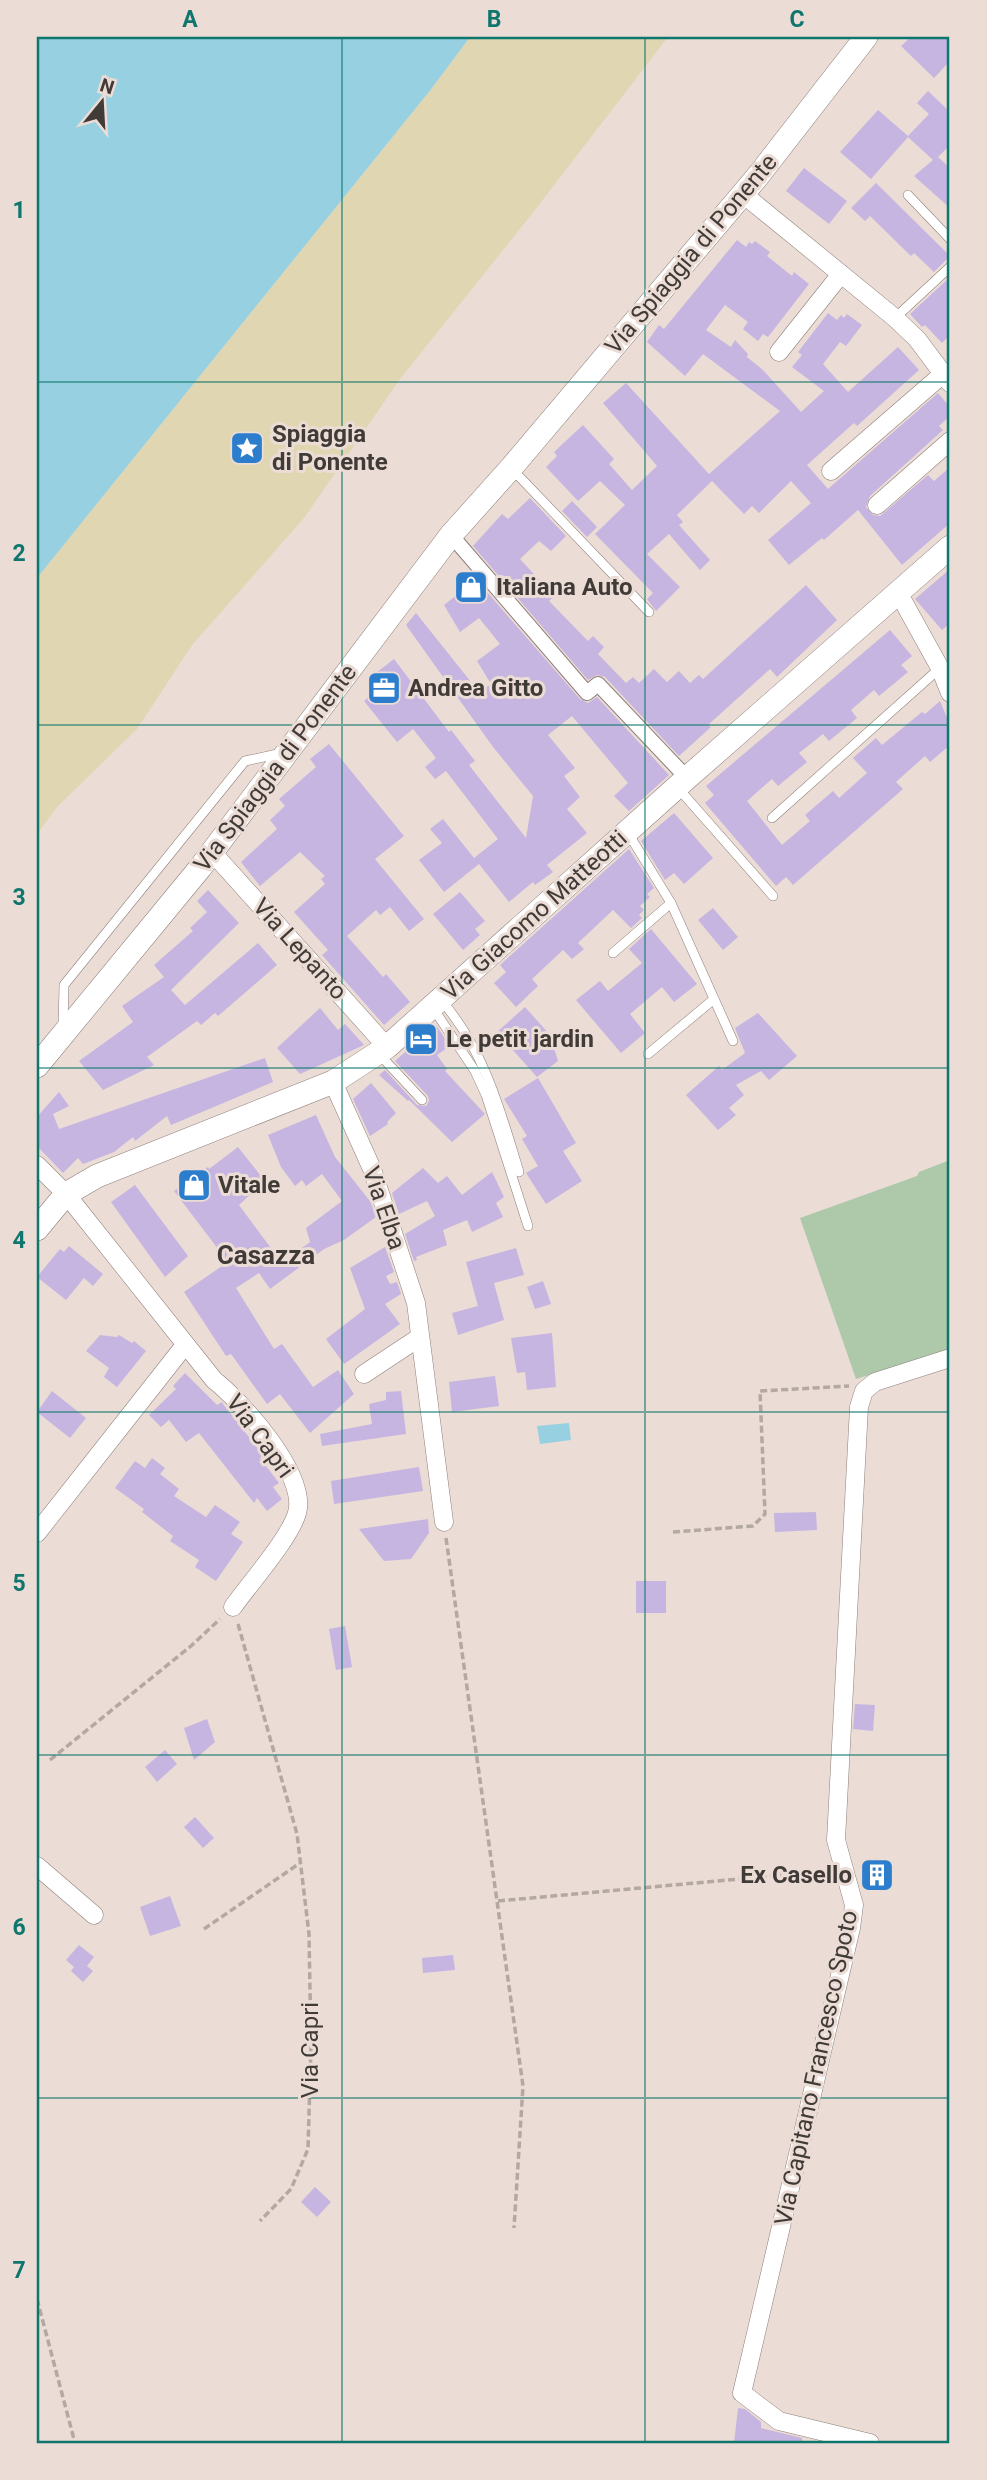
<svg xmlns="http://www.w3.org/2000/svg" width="987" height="2480" viewBox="0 0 987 2480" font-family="Roboto,sans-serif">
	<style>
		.green { fill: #adc9aa }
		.sand { fill: #e0d6b1 }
		.water { fill: #97d1e1 }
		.building { fill: #c7b5e1 }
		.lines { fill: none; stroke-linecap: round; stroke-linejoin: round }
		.service-casing { stroke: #8d7f79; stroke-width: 10 }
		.pedestrian-casing { stroke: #8d7f79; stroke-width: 16 }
		.minor-casing { stroke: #8d7f79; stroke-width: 19 }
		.tertiary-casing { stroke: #8d7f79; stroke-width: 24 }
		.path { stroke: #b4a8a2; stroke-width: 3.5; stroke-dasharray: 7 3.5; stroke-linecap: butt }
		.service { stroke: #fff; stroke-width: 9 }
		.pedestrian { stroke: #fff; stroke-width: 14 }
		.minor { stroke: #fff; stroke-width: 18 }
		.tertiary { stroke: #fff; stroke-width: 23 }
		.grid { fill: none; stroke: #0f766e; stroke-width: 2; stroke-opacity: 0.55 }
		.labels { text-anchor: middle; stroke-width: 6; stroke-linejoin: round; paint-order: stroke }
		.street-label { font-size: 24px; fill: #413b38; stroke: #ebdcd5 }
		.poi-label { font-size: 24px; font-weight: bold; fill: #413b38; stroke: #ebdcd5; text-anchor: start }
		.neighbourhood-label { font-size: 26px; font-weight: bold; fill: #413b38; stroke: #ebdcd5 }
		.neatline { fill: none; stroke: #0f766e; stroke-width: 2.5 }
		.grid-label { font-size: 23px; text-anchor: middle; font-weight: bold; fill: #0f766e }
	</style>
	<rect width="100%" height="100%" fill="#ebdcd5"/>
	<polygon class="green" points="950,1160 950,1351 856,1379 800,1218 917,1176 919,1172"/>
	<polygon class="sand" points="470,37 668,37 531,215 400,379 304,518 192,645 137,729 57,807 37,834 37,578 432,88"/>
	<g class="water">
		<polygon points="37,37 470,37 432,88 37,578"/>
		<polygon points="569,1423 571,1440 540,1444 537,1426"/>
	</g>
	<g class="building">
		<polygon points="911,37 950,37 950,61 934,78 901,46"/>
		<polygon points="928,91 950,112 950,145 938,157 950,168 950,208 914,176 933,160 908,137 871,179 840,152 878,110 908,136 929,114 917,103"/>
		<polygon points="804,168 847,201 829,224 786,191"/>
		<polygon points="876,183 950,256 934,272 914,253 911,256 870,216 865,221 851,208"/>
		<polygon points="737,240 746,247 749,242 752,244 755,241 770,252 767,256 792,276 794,272 809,284 768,337 763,334 758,341 743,329 748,322 725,305 706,330 731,347 735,340 748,354 747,357 763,370 801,412 824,391 792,367 802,355 798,352 828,313 837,320 841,315 844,318 847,314 862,325 846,346 840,342 823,364 848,392 898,347 919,370 857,426 854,423 807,465 828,489 938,393 950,407 950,416 939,426 943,430 870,496 866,507 873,515 880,516 928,475 934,481 950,467 950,523 902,565 858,510 824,540 822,538 789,565 768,540 811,503 791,481 759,513 752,506 744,514 712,481 677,515 683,522 679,525 710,560 700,570 669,534 647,554 680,587 656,611 647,599 653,593 595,534 625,505 600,481 578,501 546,467 557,456 554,452 583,425 614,459 609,464 632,490 657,466 603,403 626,383 709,474 780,411 703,354 685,376 647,342 659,325 664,329"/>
		<polygon points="950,277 950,335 942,343 925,325 922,327 910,314"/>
		<polygon points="530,498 566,536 551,551 539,541 520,559 554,596 549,601 588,641 593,636 604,647 598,654 626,683 633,677 639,683 654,669 667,682 679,671 690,683 699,675 703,679 806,585 837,620 777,677 770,669 708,725 711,727 679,756 605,677 597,675 588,680 473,546 502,514 508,519"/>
		<polygon points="572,501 597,527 587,537 562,511"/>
		<polygon points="950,569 950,623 942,630 915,599"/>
		<polygon points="474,577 580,699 588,703 597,697 669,775 629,811 614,796 628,783 572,716 548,735 575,768 564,776 580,797 567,809 587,833 547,865 553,872 535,885 533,882 509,902 479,864 444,892 419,860 442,843 430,829 443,819 474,858 498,839 446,771 435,779 425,767 436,758 413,729 397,742 364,701 385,684 376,673 394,659 449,732 451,730 475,761 469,765 526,838 533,796 493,747 406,625 416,613 479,692 491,684 477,661 500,644 479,618 460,632 444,605 463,590 461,587"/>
		<polygon points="890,630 912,656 901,665 908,672 879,696 874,690 851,710 857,718 829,741 823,734 799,753 807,762 778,786 772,779 747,801 782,845 810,821 805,815 833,791 839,798 867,773 853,758 876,738 882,745 922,712 925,714 940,701 950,725 950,745 930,762 925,756 896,782 903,789 793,885 786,877 776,886 705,803 714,795 706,786"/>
		<polygon points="329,744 404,836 375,859 424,919 409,931 390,907 380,915 376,910 347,936 383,977 386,974 410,1002 384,1025 322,955 328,950 294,912 325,884 321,879 325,876 300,852 260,886 241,862 277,829 270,820 285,806 279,799 316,767 310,759"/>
		<polygon points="674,813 713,858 684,884 674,873 665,880 641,841"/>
		<polygon points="629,849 654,888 647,894 650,897 640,906 644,910 639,915 642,918 631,928 613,910 578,943 584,949 572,959 563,950 532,979 538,986 516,1007 494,983 506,972 500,965"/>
		<polygon points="208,890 239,923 171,990 185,1005 258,943 277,965 218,1016 215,1013 201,1025 197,1021 147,1057 154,1065 103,1090 79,1061 133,1022 122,1006 164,977 154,965 193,931 190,928 207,912 197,901"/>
		<polygon points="460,892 485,921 475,929 480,935 463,950 433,914"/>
		<polygon points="713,908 738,937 723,950 698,920"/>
		<polygon points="651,929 697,984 674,1002 662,987 630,1014 645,1033 621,1053 576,1000 600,981 608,991 642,963 629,949"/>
		<polygon points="525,1007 550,1035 558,1061 537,1077 497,1032"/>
		<polygon points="320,1008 338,1030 345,1024 364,1045 300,1074 277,1048"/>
		<polygon points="758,1013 797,1056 769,1080 761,1071 736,1085 744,1095 729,1108 736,1115 718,1130 686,1095 719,1066 722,1070 745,1053 735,1028"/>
		<polygon points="436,1025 450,1046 437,1055 447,1069 445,1071 485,1114 452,1142 409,1100 408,1101 379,1075 385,1070 417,1105 426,1106 429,1101 428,1096 395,1061"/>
		<polygon points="265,1058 273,1082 171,1125 167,1116 135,1141 133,1137 114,1152 83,1164 78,1158 63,1173 37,1146 37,1117 59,1092 69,1106 53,1114 59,1129"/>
		<polygon points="538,1078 576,1143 563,1151 582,1181 546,1204 526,1173 538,1166 522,1139 527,1136 504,1099"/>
		<polygon points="371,1083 396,1113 387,1122 388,1124 370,1136 353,1099"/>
		<polygon points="316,1115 335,1157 370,1201 376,1217 344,1240 324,1249 270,1289 259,1273 236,1288 274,1349 282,1344 313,1387 338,1370 354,1394 310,1433 280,1394 267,1404 231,1354 226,1356 184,1292 228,1262 174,1191 208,1167 209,1169 238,1147 265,1181 239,1205 282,1263 310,1242 306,1228 342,1201 322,1174 306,1186 302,1180 295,1186 281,1167 268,1135"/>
		<polygon points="423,1168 438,1183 447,1176 462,1195 492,1172 504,1197 496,1203 503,1217 472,1232 467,1220 443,1230 447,1245 416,1257 417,1260 414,1261 405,1234 435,1216 427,1201 399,1214 392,1193"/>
		<polygon points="135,1185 188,1256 165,1277 111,1202"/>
		<polygon points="69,1246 103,1274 93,1286 84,1278 66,1300 37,1277 60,1249 64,1252"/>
		<polygon points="385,1247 394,1272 386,1276 390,1284 397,1282 401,1294 385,1304 400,1324 344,1364 326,1339 365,1309 350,1268"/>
		<polygon points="516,1248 524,1275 494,1283 504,1320 458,1335 452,1313 478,1306 466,1262"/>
		<polygon points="543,1281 551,1304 535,1309 527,1287"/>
		<polygon points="552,1333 556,1387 527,1390 525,1372 517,1373 511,1338"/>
		<polygon points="100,1335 117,1337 119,1335 132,1343 134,1341 146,1351 117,1387 104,1377 109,1368 86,1351"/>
		<polygon points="185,1373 217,1405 222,1402 223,1404 263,1455 260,1458 279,1483 273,1487 282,1499 267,1511 257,1498 254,1503 199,1433 186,1442 169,1420 161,1427 149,1415 176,1389 173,1386"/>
		<polygon points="495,1376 499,1406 452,1412 449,1382"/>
		<polygon points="52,1391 86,1418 70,1438 37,1412"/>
		<polygon points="401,1391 406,1434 322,1446 320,1434 372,1424 369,1404 386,1400 386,1392"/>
		<polygon points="152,1458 165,1468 160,1474 179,1489 174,1496 206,1517 215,1505 240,1522 231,1534 243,1542 216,1581 195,1567 199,1560 170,1541 173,1536 142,1512 144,1509 115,1488 135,1461 145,1468"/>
		<polygon points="419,1467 423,1491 334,1504 331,1481"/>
		<polygon points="816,1512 817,1530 775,1532 774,1513"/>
		<polygon points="428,1519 429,1533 411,1559 384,1561 359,1529"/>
		<rect x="636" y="1581" width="30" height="32"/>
		<polygon points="345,1626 352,1667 336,1670 329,1629"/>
		<polygon points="855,1704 875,1705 873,1731 853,1729"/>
		<polygon points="207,1719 215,1742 194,1760 184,1728"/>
		<polygon points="165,1750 177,1764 157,1782 145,1767"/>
		<polygon points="195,1817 214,1838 203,1848 184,1827"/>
		<polygon points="875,1858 893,1869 880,1891 861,1880"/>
		<polygon points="170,1896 181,1926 150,1936 140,1907"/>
		<polygon points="79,1945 94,1957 87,1966 93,1971 83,1982 71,1971 74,1967 66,1960"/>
		<polygon points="453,1955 455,1970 423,1973 422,1958"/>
		<polygon points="315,2187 331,2202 317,2217 301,2202"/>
		<polygon points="738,2408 745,2409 761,2422 761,2428 802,2438 802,2443 734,2443"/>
	</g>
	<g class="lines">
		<g class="service-casing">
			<g id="service">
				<polyline points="908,195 950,239"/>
				<polyline points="895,318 950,267"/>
				<polyline points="512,469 649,612"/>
				<polyline points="678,788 773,896"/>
				<polyline points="772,818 940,668"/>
				<polyline points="628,833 671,903 733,1041"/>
				<polyline points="613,953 671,903"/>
				<path d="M441 1000C484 1049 501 1112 519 1172"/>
				<polyline points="433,1008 475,1071 486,1095 528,1226"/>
				<polyline points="63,1026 64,985 245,761 282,753"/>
				<polyline points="379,1054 422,1100"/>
				<polyline points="648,1054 714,999"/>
			</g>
		</g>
		<g class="pedestrian-casing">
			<polyline id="pedestrian" points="451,535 587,693 598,684 687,778"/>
		</g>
		<g class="minor-casing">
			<g id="minor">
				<polyline points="743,194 895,318 917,339 950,383"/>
				<polyline points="779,352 841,274"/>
				<polyline points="831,471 943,374"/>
				<polyline points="877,505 950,441"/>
				<polyline points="896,594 904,603 940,668 950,693"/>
				<polyline points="212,852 387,1047"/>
				<polyline points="333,1082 372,1169 416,1303 444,1522"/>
				<path d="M37 1165 66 1194 214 1380C242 1402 308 1475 297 1513 290 1538 250 1583 233 1607"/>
				<polyline points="364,1374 420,1337"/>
				<polyline points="37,1533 185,1345"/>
				<polyline points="37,1866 94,1915"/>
				<polyline points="870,2443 779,2421 742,2393 851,1928 854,1905 836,1840 859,1407 864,1391 875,1382 950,1358"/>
			</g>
		</g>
		<g class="tertiary-casing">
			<g id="tertiary">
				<polyline points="37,1066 200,868 451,535 511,468 758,176 866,37"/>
				<polyline points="37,1229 66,1194 97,1176 333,1082 387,1047 687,778 950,547"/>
			</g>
		</g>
		<g class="path">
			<polyline points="673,1532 753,1526 765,1514 760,1391 849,1386"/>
			<polyline points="446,1538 523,2086 514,2228"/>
			<polyline points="238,1624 297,1834 309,1934 311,2046 308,2149 291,2189 260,2221"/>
			<polyline points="50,1760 191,1646 220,1619"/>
			<polyline points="498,1901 827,1871"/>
			<polyline points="204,1929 300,1863"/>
			<polyline points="37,2299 75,2443"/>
		</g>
		<use href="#service" class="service"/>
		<use href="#pedestrian" class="pedestrian"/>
		<use href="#minor" class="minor"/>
		<use href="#tertiary" class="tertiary"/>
	</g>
	<path class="grid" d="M342 37V2443M645 37V2443M37 382H950M37 725H950M37 1068H950M37 1412H950M37 1755H950M37 2098H950"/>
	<defs>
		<g id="sight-square" transform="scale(1.75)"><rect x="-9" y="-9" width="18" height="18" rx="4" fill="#2c7ecd" stroke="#ebdcd5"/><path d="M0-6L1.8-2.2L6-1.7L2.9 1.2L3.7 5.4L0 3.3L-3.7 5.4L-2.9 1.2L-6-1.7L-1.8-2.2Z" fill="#fff"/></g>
		<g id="shop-square" transform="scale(1.75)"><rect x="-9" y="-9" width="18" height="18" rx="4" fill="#2c7ecd" stroke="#ebdcd5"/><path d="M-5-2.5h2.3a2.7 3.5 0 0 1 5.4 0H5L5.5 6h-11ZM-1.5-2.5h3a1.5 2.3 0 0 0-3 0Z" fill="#fff"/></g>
		<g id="office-square" transform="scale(1.75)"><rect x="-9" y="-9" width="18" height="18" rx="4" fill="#2c7ecd" stroke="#ebdcd5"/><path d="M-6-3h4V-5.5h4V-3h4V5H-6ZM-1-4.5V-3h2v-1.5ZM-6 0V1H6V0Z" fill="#fff"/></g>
		<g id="hotel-square" transform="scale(1.75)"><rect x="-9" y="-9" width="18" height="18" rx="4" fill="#2c7ecd" stroke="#ebdcd5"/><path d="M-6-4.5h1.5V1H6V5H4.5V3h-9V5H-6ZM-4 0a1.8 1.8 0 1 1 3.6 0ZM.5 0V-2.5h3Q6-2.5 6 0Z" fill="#fff"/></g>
		<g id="building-square" transform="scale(1.75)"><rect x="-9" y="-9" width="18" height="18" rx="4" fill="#2c7ecd" stroke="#ebdcd5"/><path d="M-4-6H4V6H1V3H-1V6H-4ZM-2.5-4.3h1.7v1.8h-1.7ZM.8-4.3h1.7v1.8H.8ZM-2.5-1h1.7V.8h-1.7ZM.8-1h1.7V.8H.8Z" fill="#fff"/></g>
	</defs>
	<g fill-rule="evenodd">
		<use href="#sight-square" x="247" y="448"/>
		<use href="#shop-square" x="471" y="587"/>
		<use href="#office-square" x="384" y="688"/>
		<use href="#hotel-square" x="421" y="1039"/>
		<use href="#shop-square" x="194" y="1185"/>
		<use href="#building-square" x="877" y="1875"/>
	</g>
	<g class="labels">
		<g class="street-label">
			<text transform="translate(691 254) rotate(-50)" y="8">Via Spiaggia di Ponente</text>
			<text transform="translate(275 768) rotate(-53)" y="8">Via Spiaggia di Ponente</text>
			<text transform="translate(534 915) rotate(-42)" y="8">Via Giacomo Matteotti</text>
			<text transform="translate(300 949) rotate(48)" y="8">Via Lepanto</text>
			<text transform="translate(384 1208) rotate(71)" y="8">Via Elba</text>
			<text transform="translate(260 1436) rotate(54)" y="8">Via Capri</text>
			<text transform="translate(310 2050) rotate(-90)" y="8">Via Capri</text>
			<text transform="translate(816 2068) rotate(-78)" y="8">Via Capitano Francesco Spoto</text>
		</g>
		<g class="poi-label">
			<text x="272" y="442">Spiaggia<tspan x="272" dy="28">di Ponente</tspan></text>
			<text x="496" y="595">Italiana Auto</text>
			<text x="408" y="696">Andrea Gitto</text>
			<text x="446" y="1047">Le petit jardin</text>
			<text x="218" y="1193">Vitale</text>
			<text x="852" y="1883" text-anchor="end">Ex Casello</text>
		</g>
		<g class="neighbourhood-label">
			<text x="266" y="1264">Casazza</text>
		</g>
	</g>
	<rect width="987" height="2480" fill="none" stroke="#ebdcd5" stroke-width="77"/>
	<g transform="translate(102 102) rotate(18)" stroke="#ebdcd5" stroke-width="5" paint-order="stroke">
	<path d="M0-5L12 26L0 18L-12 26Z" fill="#413b38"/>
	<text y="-10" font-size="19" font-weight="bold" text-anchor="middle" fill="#413b38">N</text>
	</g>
	<rect x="38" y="38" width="910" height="2404" class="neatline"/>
	<g class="grid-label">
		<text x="190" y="27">A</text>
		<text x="494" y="27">B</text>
		<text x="797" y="27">C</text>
		<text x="19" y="218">1</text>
		<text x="19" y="561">2</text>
		<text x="19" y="905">3</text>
		<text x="19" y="1248">4</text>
		<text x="19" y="1591">5</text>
		<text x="19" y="1935">6</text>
		<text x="19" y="2278">7</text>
	</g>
</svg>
